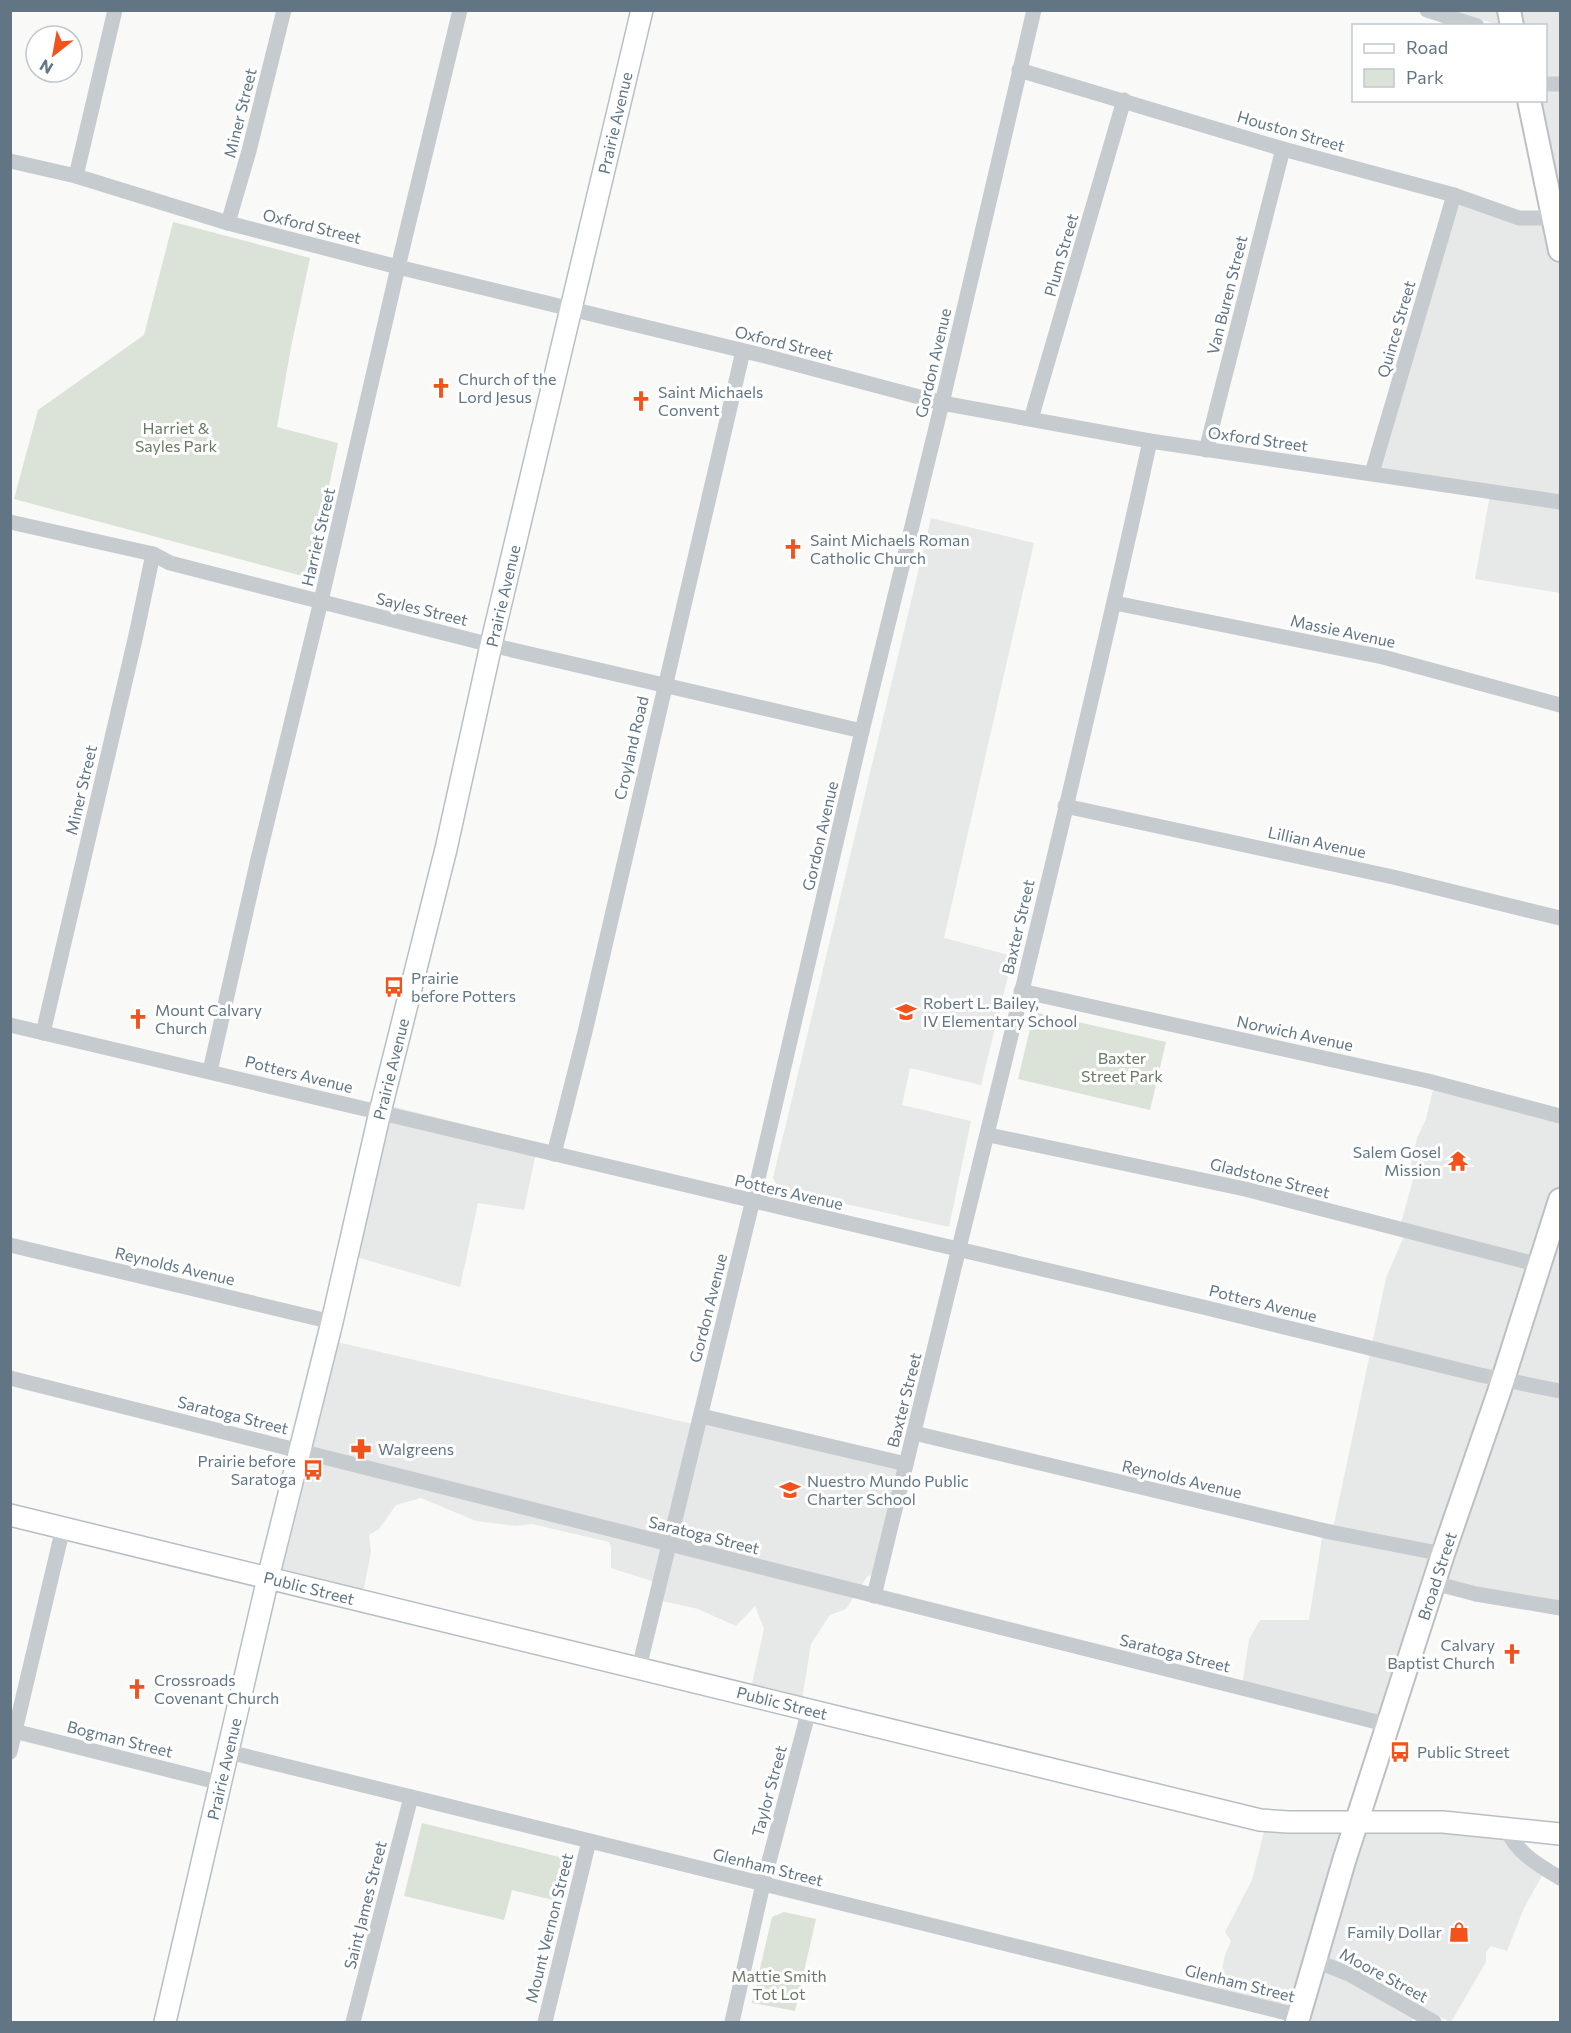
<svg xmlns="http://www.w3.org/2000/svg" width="1571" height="2033" viewBox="0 0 1571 2033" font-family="Commissioner,sans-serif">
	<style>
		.built { fill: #e7e8e8 }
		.green { fill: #dbe2d7 }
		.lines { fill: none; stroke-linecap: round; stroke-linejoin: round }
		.secondary-casing { stroke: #b8bfc4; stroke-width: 24 }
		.primary-casing { stroke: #bcc0c4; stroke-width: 26 }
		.street { stroke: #c6cbcf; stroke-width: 15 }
		.secondary { stroke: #fff; stroke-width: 21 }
		.primary { stroke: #fff; stroke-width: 22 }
		.labels { text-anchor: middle; stroke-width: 6; stroke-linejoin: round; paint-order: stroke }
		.street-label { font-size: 16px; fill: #617585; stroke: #fff }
		.poi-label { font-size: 16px; fill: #617585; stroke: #fff; text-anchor: start }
		.park-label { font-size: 16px; fill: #667b61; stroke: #fff }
	</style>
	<rect width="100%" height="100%" fill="#f9f9f7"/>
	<g class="built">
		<polygon points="1445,11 1560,11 1560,202 1540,101 1546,100 1546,26 1501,25"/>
		<polygon points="1451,200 1560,227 1560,593 1475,579 1491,489 1377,468"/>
		<polygon points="931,518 1034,543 944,938 1013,956 981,1085 910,1068 902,1105 971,1121 949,1227 779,1189 773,1178"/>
		<polygon points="1434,1085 1560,1112 1560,1607 1445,1590 1441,1593 1396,1722 1243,1683 1243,1680 1249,1639 1260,1620 1309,1620 1324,1525 1334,1524 1386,1278 1404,1236 1400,1227 1414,1176 1411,1164 1417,1138 1426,1119"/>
		<polygon points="391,1106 538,1143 524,1210 478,1203 460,1287 346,1254"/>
		<polygon points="324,1339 701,1426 705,1409 904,1459 877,1571 867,1577 846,1609 830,1615 811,1644 802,1699 751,1688 764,1629 755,1606 736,1626 698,1609 658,1600 658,1583 611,1568 611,1547 609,1542 532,1524 515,1526 476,1521 421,1498 396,1505 379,1529 369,1535 371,1552 364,1588 361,1593 276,1573"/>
		<polygon points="1268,1815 1487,1830 1548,1865 1524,1908 1507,1951 1491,1946 1486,1952 1486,1962 1451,2022 1421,2008 1411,2022 1302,2022 1216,1998 1225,1955 1231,1941 1225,1932 1252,1880"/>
	</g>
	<g class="green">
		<polygon points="173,222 310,258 291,347 277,427 338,443 310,578 14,499 38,410 144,335"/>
		<polygon points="1034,1012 1166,1042 1150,1110 1018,1079"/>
		<polygon points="422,1823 563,1858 553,1900 512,1890 504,1920 404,1896"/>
		<polygon points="784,1912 816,1919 795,2011 752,2003 772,1917"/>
	</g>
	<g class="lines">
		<g class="secondary-casing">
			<g id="secondary">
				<polyline points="10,1515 1260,1820 1288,1822 1443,1822 1560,1834"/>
				<polyline points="165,2022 268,1578 332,1322 380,1112 446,849 491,645 642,10"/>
			</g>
		</g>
		<g class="primary-casing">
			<g id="primary">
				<polyline points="1509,10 1512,26"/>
				<polyline points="1529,100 1560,250"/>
				<polyline points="1297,2022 1344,1861 1443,1554 1499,1392 1560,1200"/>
			</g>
		</g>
		<g class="street">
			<polyline points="1427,10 1477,26"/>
			<polyline points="1019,70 1283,149 1454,195 1519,218 1553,218"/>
			<polyline points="1546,84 1560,84"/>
			<polyline points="10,161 76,176 228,223 398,267 765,356 942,403 1150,441 1560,502"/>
			<polyline points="76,176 115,10"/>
			<polyline points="228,223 249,151 284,10"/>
			<polyline points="1031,419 1124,100"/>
			<polyline points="1206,450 1283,149"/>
			<polyline points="1372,473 1454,195"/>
			<polyline points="10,522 153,554 170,563 491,645 862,731"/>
			<polyline points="1115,603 1383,657 1560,705"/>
			<polyline points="1065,806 1393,877 1560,918"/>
			<polyline points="1021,991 1428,1081 1560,1116"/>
			<polyline points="10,1025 1207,1308 1480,1375 1560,1391"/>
			<polyline points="43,1033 136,635 153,554"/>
			<polyline points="210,1071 258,859 321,601 398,267 460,10"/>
			<polyline points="989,1135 1245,1189 1540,1265"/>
			<polyline points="554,1154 585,1032 743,351"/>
			<polyline points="10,1245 332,1322"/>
			<polyline points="10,1378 1389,1725"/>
			<polyline points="701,1416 906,1464"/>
			<polyline points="914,1433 1330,1532 1443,1554"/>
			<polyline points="1434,1583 1476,1594 1560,1608"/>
			<path d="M874 1596C967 1211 1065 828 1150 441"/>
			<polyline points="639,1668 757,1183 862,731 942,403 1034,10"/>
			<polyline points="10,1730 221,1783"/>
			<polyline points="10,1752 63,1528"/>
			<polyline points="229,1752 1299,2016"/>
			<path d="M1507 1829C1516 1853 1540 1866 1560 1878"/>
			<polyline points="1316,1961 1349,1974 1434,2022"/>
			<polyline points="353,2022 411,1797"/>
			<polyline points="545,2022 589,1841"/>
			<polyline points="732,2022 763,1884 809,1710"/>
		</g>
		<use href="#secondary" class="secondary"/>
		<use href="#primary" class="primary"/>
	</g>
	<defs>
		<g id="church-bare" transform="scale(1.62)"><path d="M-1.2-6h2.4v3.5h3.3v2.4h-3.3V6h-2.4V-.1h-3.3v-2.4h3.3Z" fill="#f4521c" stroke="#fff" stroke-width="2.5" paint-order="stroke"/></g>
		<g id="bus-bare" transform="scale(1.62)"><path d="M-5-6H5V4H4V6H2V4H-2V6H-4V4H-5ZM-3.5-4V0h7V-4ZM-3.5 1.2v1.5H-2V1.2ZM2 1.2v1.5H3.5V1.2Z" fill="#f4521c" stroke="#fff" stroke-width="2.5" paint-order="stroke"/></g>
		<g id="school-bare" transform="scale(1.62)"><path d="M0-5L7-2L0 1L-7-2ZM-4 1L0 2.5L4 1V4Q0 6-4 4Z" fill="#f4521c" stroke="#fff" stroke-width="2.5" paint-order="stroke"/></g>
		<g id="temple-bare" transform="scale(1.62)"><path d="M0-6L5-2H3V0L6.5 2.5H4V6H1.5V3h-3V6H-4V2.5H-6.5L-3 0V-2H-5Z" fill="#f4521c" stroke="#fff" stroke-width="2.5" paint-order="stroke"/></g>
		<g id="pharmacy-bare" transform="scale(1.62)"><path d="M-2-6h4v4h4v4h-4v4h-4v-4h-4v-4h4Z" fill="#f4521c" stroke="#fff" stroke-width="2.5" paint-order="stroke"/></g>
		<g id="shop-bare" transform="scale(1.62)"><path d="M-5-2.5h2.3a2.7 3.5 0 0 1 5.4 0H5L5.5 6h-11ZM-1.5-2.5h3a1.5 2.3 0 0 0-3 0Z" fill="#f4521c" stroke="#fff" stroke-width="2.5" paint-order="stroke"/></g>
	</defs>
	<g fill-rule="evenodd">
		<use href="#church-bare" x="441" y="388"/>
		<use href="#church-bare" x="641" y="401"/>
		<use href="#church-bare" x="793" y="549"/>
		<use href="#bus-bare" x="394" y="987"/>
		<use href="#school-bare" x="906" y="1012"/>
		<use href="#church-bare" x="138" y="1019"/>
		<use href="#temple-bare" x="1458" y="1161"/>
		<use href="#pharmacy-bare" x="361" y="1449"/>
		<use href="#bus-bare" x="313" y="1470"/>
		<use href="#school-bare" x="790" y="1490"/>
		<use href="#church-bare" x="1512" y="1654"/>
		<use href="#church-bare" x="137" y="1689"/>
		<use href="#bus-bare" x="1400" y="1752"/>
		<use href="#shop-bare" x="1459" y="1932"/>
	</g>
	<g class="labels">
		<g class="street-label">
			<text transform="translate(240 113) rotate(-76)" y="6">Miner Street</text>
			<text transform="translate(615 123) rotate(-77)" y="6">Prairie Avenue</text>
			<text transform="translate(1291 131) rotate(16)" y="6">Houston Street</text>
			<text transform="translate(312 226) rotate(14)" y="6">Oxford Street</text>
			<text transform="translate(1061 255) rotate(-74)" y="6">Plum Street</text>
			<text transform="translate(1227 295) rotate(-76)" y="6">Van Buren Street</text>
			<text transform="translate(1396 329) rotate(-74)" y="6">Quince Street</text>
			<text transform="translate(784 343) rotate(14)" y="6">Oxford Street</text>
			<text transform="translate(933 363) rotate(-77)" y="6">Gordon Avenue</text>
			<text transform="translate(1258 439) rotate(8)" y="6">Oxford Street</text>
			<text transform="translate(318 537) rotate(-77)" y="6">Harriet Street</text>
			<text transform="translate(503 596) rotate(-77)" y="6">Prairie Avenue</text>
			<text transform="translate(422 609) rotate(14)" y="6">Sayles Street</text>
			<text transform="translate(1343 631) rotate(12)" y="6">Massie Avenue</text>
			<text transform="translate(631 748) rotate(-77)" y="6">Croyland Road</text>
			<text transform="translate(81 790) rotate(-77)" y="6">Miner Street</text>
			<text transform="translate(820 836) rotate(-77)" y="6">Gordon Avenue</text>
			<text transform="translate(1317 842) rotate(12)" y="6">Lillian Avenue</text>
			<text transform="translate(1018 927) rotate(-77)" y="6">Baxter Street</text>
			<text transform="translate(1295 1033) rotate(12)" y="6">Norwich Avenue</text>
			<text transform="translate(391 1069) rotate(-76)" y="6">Prairie Avenue</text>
			<text transform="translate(299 1074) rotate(14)" y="6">Potters Avenue</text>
			<text transform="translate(1270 1178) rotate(14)" y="6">Gladstone Street</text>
			<text transform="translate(789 1192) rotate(13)" y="6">Potters Avenue</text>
			<text transform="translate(175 1266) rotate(13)" y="6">Reynolds Avenue</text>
			<text transform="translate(1263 1303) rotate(14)" y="6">Potters Avenue</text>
			<text transform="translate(708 1308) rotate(-76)" y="6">Gordon Avenue</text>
			<text transform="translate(904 1400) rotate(-76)" y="6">Baxter Street</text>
			<text transform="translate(233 1415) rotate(14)" y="6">Saratoga Street</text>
			<text transform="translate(1182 1479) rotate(13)" y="6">Reynolds Avenue</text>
			<text transform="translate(704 1535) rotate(14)" y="6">Saratoga Street</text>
			<text transform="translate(1437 1576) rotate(-72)" y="6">Broad Street</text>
			<text transform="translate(309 1588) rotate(14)" y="6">Public Street</text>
			<text transform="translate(1175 1653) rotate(14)" y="6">Saratoga Street</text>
			<text transform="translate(782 1703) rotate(14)" y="6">Public Street</text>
			<text transform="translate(120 1739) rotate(14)" y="6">Bogman Street</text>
			<text transform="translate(224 1769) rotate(-77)" y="6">Prairie Avenue</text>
			<text transform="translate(769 1791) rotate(-75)" y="6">Taylor Street</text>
			<text transform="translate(768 1867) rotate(14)" y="6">Glenham Street</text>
			<text transform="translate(365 1905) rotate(-76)" y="6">Saint James Street</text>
			<text transform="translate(549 1928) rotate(-76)" y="6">Mount Vernon Street</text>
			<text transform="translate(1384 1975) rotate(28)" y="6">Moore Street</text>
			<text transform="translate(1240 1983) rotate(14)" y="6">Glenham Street</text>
		</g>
		<g class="poi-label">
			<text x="458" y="385">Church of the<tspan x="458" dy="18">Lord Jesus</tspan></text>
			<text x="658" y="398">Saint Michaels<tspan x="658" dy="18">Convent</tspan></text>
			<text x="810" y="546">Saint Michaels Roman<tspan x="810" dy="18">Catholic Church</tspan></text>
			<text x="411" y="984">Prairie<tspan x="411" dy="18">before Potters</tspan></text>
			<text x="923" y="1009">Robert L. Bailey,<tspan x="923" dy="18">IV Elementary School</tspan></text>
			<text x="155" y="1016">Mount Calvary<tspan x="155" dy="18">Church</tspan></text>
			<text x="1441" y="1158" text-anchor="end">Salem Gosel<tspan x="1441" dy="18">Mission</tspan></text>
			<text x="378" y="1455">Walgreens</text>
			<text x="296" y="1467" text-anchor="end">Prairie before<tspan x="296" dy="18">Saratoga</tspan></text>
			<text x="807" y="1487">Nuestro Mundo Public<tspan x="807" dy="18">Charter School</tspan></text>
			<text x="1495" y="1651" text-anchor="end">Calvary<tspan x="1495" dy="18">Baptist Church</tspan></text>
			<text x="154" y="1686">Crossroads<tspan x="154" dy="18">Covenant Church</tspan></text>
			<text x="1417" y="1758">Public Street</text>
			<text x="1442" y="1938" text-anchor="end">Family Dollar</text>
		</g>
		<g class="park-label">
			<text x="176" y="434">Harriet &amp;<tspan x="176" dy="18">Sayles Park</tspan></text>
			<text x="1122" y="1064">Baxter<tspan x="1122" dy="18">Street Park</tspan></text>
			<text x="779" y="1982">Mattie Smith<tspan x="779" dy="18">Tot Lot</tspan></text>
		</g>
	</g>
	<rect width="1571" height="2033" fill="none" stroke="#617585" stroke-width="24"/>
	<rect x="1352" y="24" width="195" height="78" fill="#ffffff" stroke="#c0c8ce" stroke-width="1.5"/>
	<rect x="1364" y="44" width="30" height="9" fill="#ffffff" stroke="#c0c8ce" stroke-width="1.5"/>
	<text x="1406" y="54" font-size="18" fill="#617585">Road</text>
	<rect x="1364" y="69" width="30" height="18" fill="#dbe2d7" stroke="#c0c8ce" stroke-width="1.5"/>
	<text x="1406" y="84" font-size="18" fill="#617585">Park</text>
	<g transform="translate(54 54) rotate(211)"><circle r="28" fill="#ffffff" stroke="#c0c8ce" stroke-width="1.5"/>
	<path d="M0-4.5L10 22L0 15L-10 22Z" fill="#f4521c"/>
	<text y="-9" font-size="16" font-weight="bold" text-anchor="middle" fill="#617585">N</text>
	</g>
</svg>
